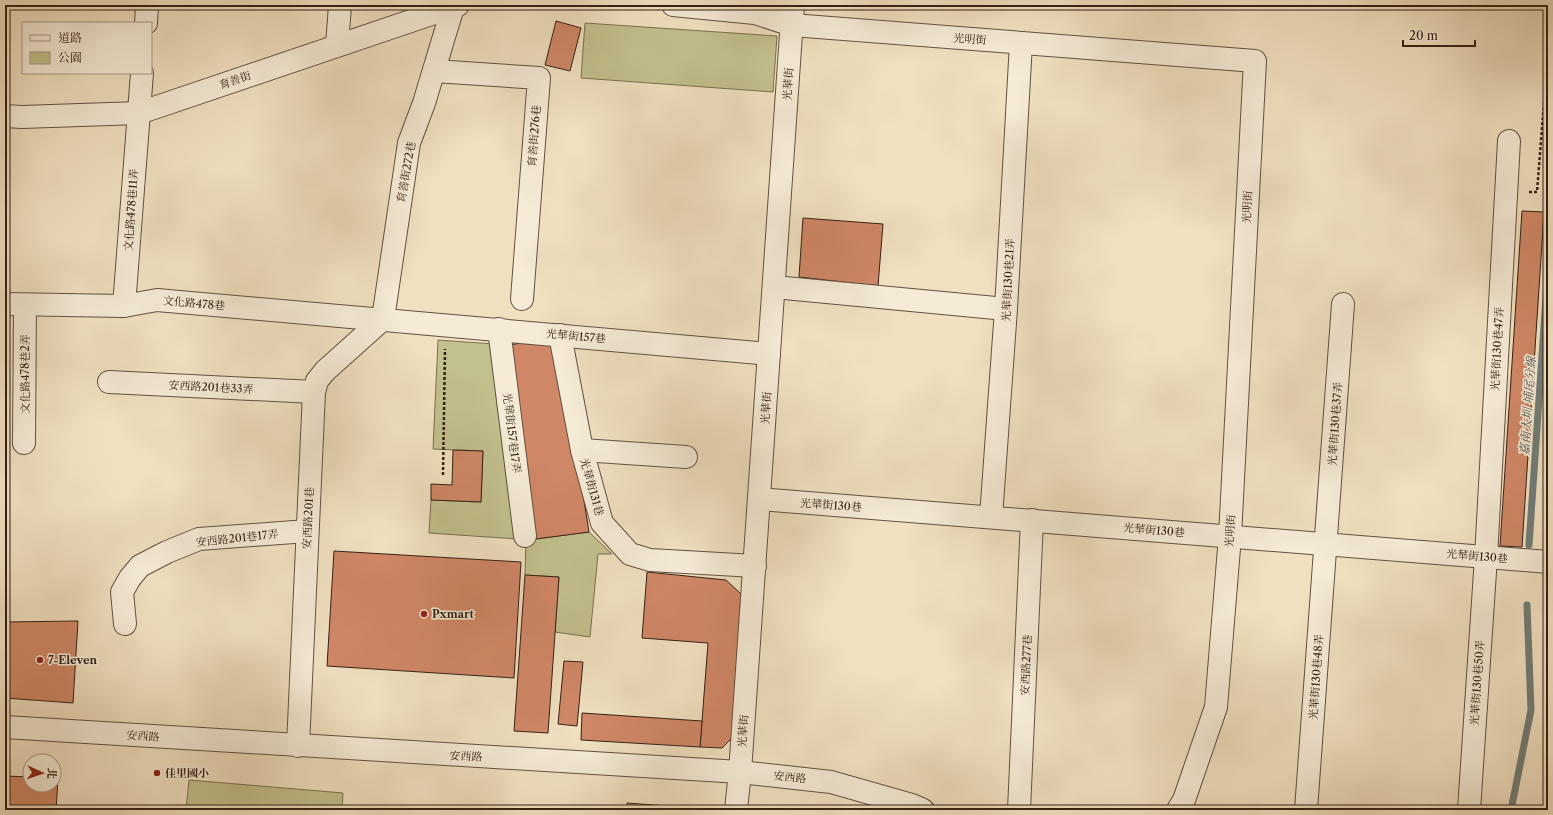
<svg xmlns="http://www.w3.org/2000/svg" width="1553" height="815" viewBox="0 0 1553 815" font-family="'Libre Caslon Text','Noto Serif TC',serif">
	<style>
		.green { fill: #c2c08d; stroke: #7a7051 }
		.lines { fill: none; stroke-linecap: round; stroke-linejoin: round }
		.stream { stroke: #727d77; stroke-width: 7 }
		.building { fill: #d08767; stroke: #332115 }
		.minor-casing { stroke: #625140; stroke-width: 24 }
		.path { stroke: #332115; stroke-width: 2.5; stroke-dasharray: 3 2; stroke-linecap: butt }
		.minor { stroke: #f5ebd6; stroke-width: 22 }
		.poi-dot { fill: #8f2418; stroke: #f5ebd6; stroke-width: 1.5 }
		.labels { text-anchor: middle; stroke-width: 3; stroke-linejoin: round; paint-order: stroke }
		.street-label { font-size: 11px; fill: #332115; stroke: #f5ebd6 }
		.poi-label { font-size: 11px; font-weight: bold; fill: #332115; stroke: #f5ebd6; text-anchor: start }
		.water-label { font-size: 12px; font-style: italic; fill: #524f46; stroke: #f5ebd6 }
	</style>
	<rect width="100%" height="100%" fill="#f0e0c0"/>
	<filter id="stains"><feTurbulence type="fractalNoise" baseFrequency=".005" numOctaves="4"/><feColorMatrix values="0 0 0 0 .2 0 0 0 0 .09 0 0 0 0 .02 0 0 0 .5 -.17"/></filter>
	<radialGradient id="worn" r=".72"><stop offset=".6" stop-color="#630" stop-opacity="0"/><stop offset="1" stop-color="#630" stop-opacity=".3"/></radialGradient>
	<g class="green">
		<polygon points="585,23 777,36 773,92 581,78"/>
		<polygon points="438,340 494,344 517,539 429,533 431,500 481,502 483,451 433,449"/>
		<polygon points="589,532 612,554 598,554 590,637 555,632 559,577 525,575 526,540"/>
		<polygon points="189,780 343,793 342,810 186,810"/>
	</g>
	<g class="lines">
		<g class="stream">
			<polyline points="1529,545 1548,268"/>
			<polyline points="1511,810 1531,710 1527,605"/>
		</g>
	</g>
	<g class="building">
		<polygon points="556,21 581,28 570,71 545,65"/>
		<polygon points="1522,211 1544,212 1522,547 1500,546"/>
		<polygon points="803,218 883,224 878,286 799,277"/>
		<polygon points="558,338 589,532 536,539 508,345"/>
		<polygon points="453,450 483,451 481,502 431,500 431,484 452,485"/>
		<polygon points="334,551 521,562 514,678 327,666"/>
		<polygon points="647,572 726,580 741,594 732,738 722,748 700,747 708,643 642,638"/>
		<polygon points="525,575 559,577 548,733 514,731"/>
		<polygon points="78,621 73,703 5,698 5,622"/>
		<polygon points="564,661 583,662 577,726 558,724"/>
		<polygon points="582,713 702,721 700,747 581,740"/>
		<polygon points="5,776 30,777 30,785 54,785 54,779 58,779 56,810 5,810"/>
		<polygon points="627,803 706,809 707,810 627,810"/>
	</g>
	<g class="lines">
		<g class="minor-casing">
			<g id="minor">
				<polyline points="673,5 755,13 792,25 1255,61 1230,536 1216,707 1184,800 1178,810"/>
				<polyline points="146,23 147,5"/>
				<polyline points="337,46 340,5"/>
				<polyline points="434,71 539,78 522,299"/>
				<polyline points="5,116 22,117 139,113 458,5"/>
				<polyline points="774,287 1006,309"/>
				<polyline points="5,304 124,306 157,300 769,354"/>
				<polyline points="124,306 142,73"/>
				<polyline points="383,319 409,143 424,103 453,7"/>
				<polyline points="499,329 525,536"/>
				<polyline points="560,335 582,450 602,523 630,554 650,560 755,566"/>
				<polyline points="109,382 314,392"/>
				<polyline points="24,443 25,305"/>
				<polyline points="582,450 686,457"/>
				<polyline points="759,499 1548,562"/>
				<polyline points="991,517 1006,309 1021,43"/>
				<polyline points="125,624 122,592 130,578 140,566 167,552 199,539 307,531"/>
				<polyline points="5,727 740,772 831,782 912,805 923,810"/>
				<polyline points="298,746 314,392 317,381 325,371 383,319"/>
				<polyline points="736,810 740,772 793,5"/>
				<polyline points="1019,810 1032,520"/>
				<polyline points="1306,810 1343,304"/>
				<polyline points="1469,810 1486,557 1509,141"/>
			</g>
		</g>
		<g class="path">
			<polyline points="1529,192 1537,192 1548,51"/>
			<polyline points="443,475 445,349"/>
		</g>
		<use href="#minor" class="minor"/>
	</g>
	<g class="poi-dot">
		<circle cx="424" cy="614" r="4"/>
		<circle cx="40" cy="660" r="4"/>
		<circle cx="157" cy="773" r="4"/>
	</g>
	<g class="labels">
		<g class="street-label">
			<text transform="translate(970 39) rotate(4)" y="4">光明街</text>
			<text transform="translate(235 80) rotate(-19)" y="4">育善街</text>
			<text transform="translate(788 84) rotate(-86)" y="4">光華街</text>
			<text transform="translate(534 136) rotate(-86)" y="4">育善街276巷</text>
			<text transform="translate(406 172) rotate(-80)" y="4">育善街272巷</text>
			<text transform="translate(1247 207) rotate(-87)" y="4">光明街</text>
			<text transform="translate(131 210) rotate(-86)" y="4">文化路478巷11弄</text>
			<text transform="translate(1008 280) rotate(-87)" y="4">光華街130巷21弄</text>
			<text transform="translate(194 303) rotate(5)" y="4">文化路478巷</text>
			<text transform="translate(576 336) rotate(5)" y="4">光華街157巷</text>
			<text transform="translate(1497 349) rotate(-87)" y="4">光華街130巷47弄</text>
			<text transform="translate(25 374) rotate(-90)" y="4">文化路478巷2弄</text>
			<text transform="translate(211 387) rotate(3)" y="4">安西路201巷33弄</text>
			<text transform="translate(766 408) rotate(-86)" y="4">光華街</text>
			<text transform="translate(1335 424) rotate(-86)" y="4">光華街130巷37弄</text>
			<text transform="translate(512 433) rotate(83)" y="4">光華街157巷17弄</text>
			<text transform="translate(592 487) rotate(74)" y="4">光華街131巷</text>
			<text transform="translate(831 505) rotate(4)" y="4">光華街130巷</text>
			<text transform="translate(308 518) rotate(-87)" y="4">安西路201巷</text>
			<text transform="translate(1154 530) rotate(5)" y="4">光華街130巷</text>
			<text transform="translate(1230 531) rotate(-86)" y="4">光明街</text>
			<text transform="translate(237 538) rotate(-6)" y="4">安西路201巷17弄</text>
			<text transform="translate(1477 556) rotate(5)" y="4">光華街130巷</text>
			<text transform="translate(1026 665) rotate(-87)" y="4">安西路277巷</text>
			<text transform="translate(1316 677) rotate(-86)" y="4">光華街130巷48弄</text>
			<text transform="translate(1477 683) rotate(-86)" y="4">光華街130巷50弄</text>
			<text transform="translate(743 731) rotate(-86)" y="4">光華街</text>
			<text transform="translate(143 736) rotate(4)" y="4">安西路</text>
			<text transform="translate(466 756) rotate(3)" y="4">安西路</text>
			<text transform="translate(790 777) rotate(6)" y="4">安西路</text>
		</g>
		<g class="poi-label">
			<text x="432" y="618">Pxmart</text>
			<text x="48" y="664">7-Eleven</text>
			<text x="165" y="777">佳里國小</text>
		</g>
		<g class="water-label">
			<text transform="translate(1528 406) rotate(-86)" y="4">嘉南大圳 埔尾分線</text>
		</g>
	</g>
	<rect width="1553" height="815" fill="none" stroke="#f0e0c0" stroke-width="20"/>
	<rect x="6" y="6" width="1541" height="803" fill="none" stroke="#332115" stroke-width="2"/>
	<rect x="10" y="10" width="1533" height="795" fill="none" stroke="#332115"/>
	<rect x="22" y="22" width="130" height="52" fill="#f5ebd6" stroke="#a79a89"/>
	<rect x="30" y="35" width="20" height="6" fill="#f5ebd6" stroke="#a79a89"/>
	<text x="58" y="42" font-size="12" fill="#332115">道路</text>
	<rect x="30" y="52" width="20" height="12" fill="#c2c08d" stroke="#a79a89"/>
	<text x="58" y="62" font-size="12" fill="#332115">公園</text>
	<g transform="translate(42 773) rotate(93)"><circle r="19" fill="#f5ebd6" stroke="#a79a89"/>
	<path d="M0-3L7 15L0 10L-7 15Z" fill="#8f2418"/>
	<text y="-6" font-size="11" font-weight="bold" text-anchor="middle" fill="#332115">北</text>
	</g>
	<path d="M1403 40v6h72v-6" fill="none" stroke="#332115" stroke-width="2"/>
	<text x="1409" y="40" font-size="12" fill="#332115" stroke="#f5ebd6" stroke-width="3" paint-order="stroke">20 m</text>
	<rect width="100%" height="100%" filter="url(#stains)"/>
	<rect width="100%" height="100%" fill="url(#worn)"/>
</svg>
